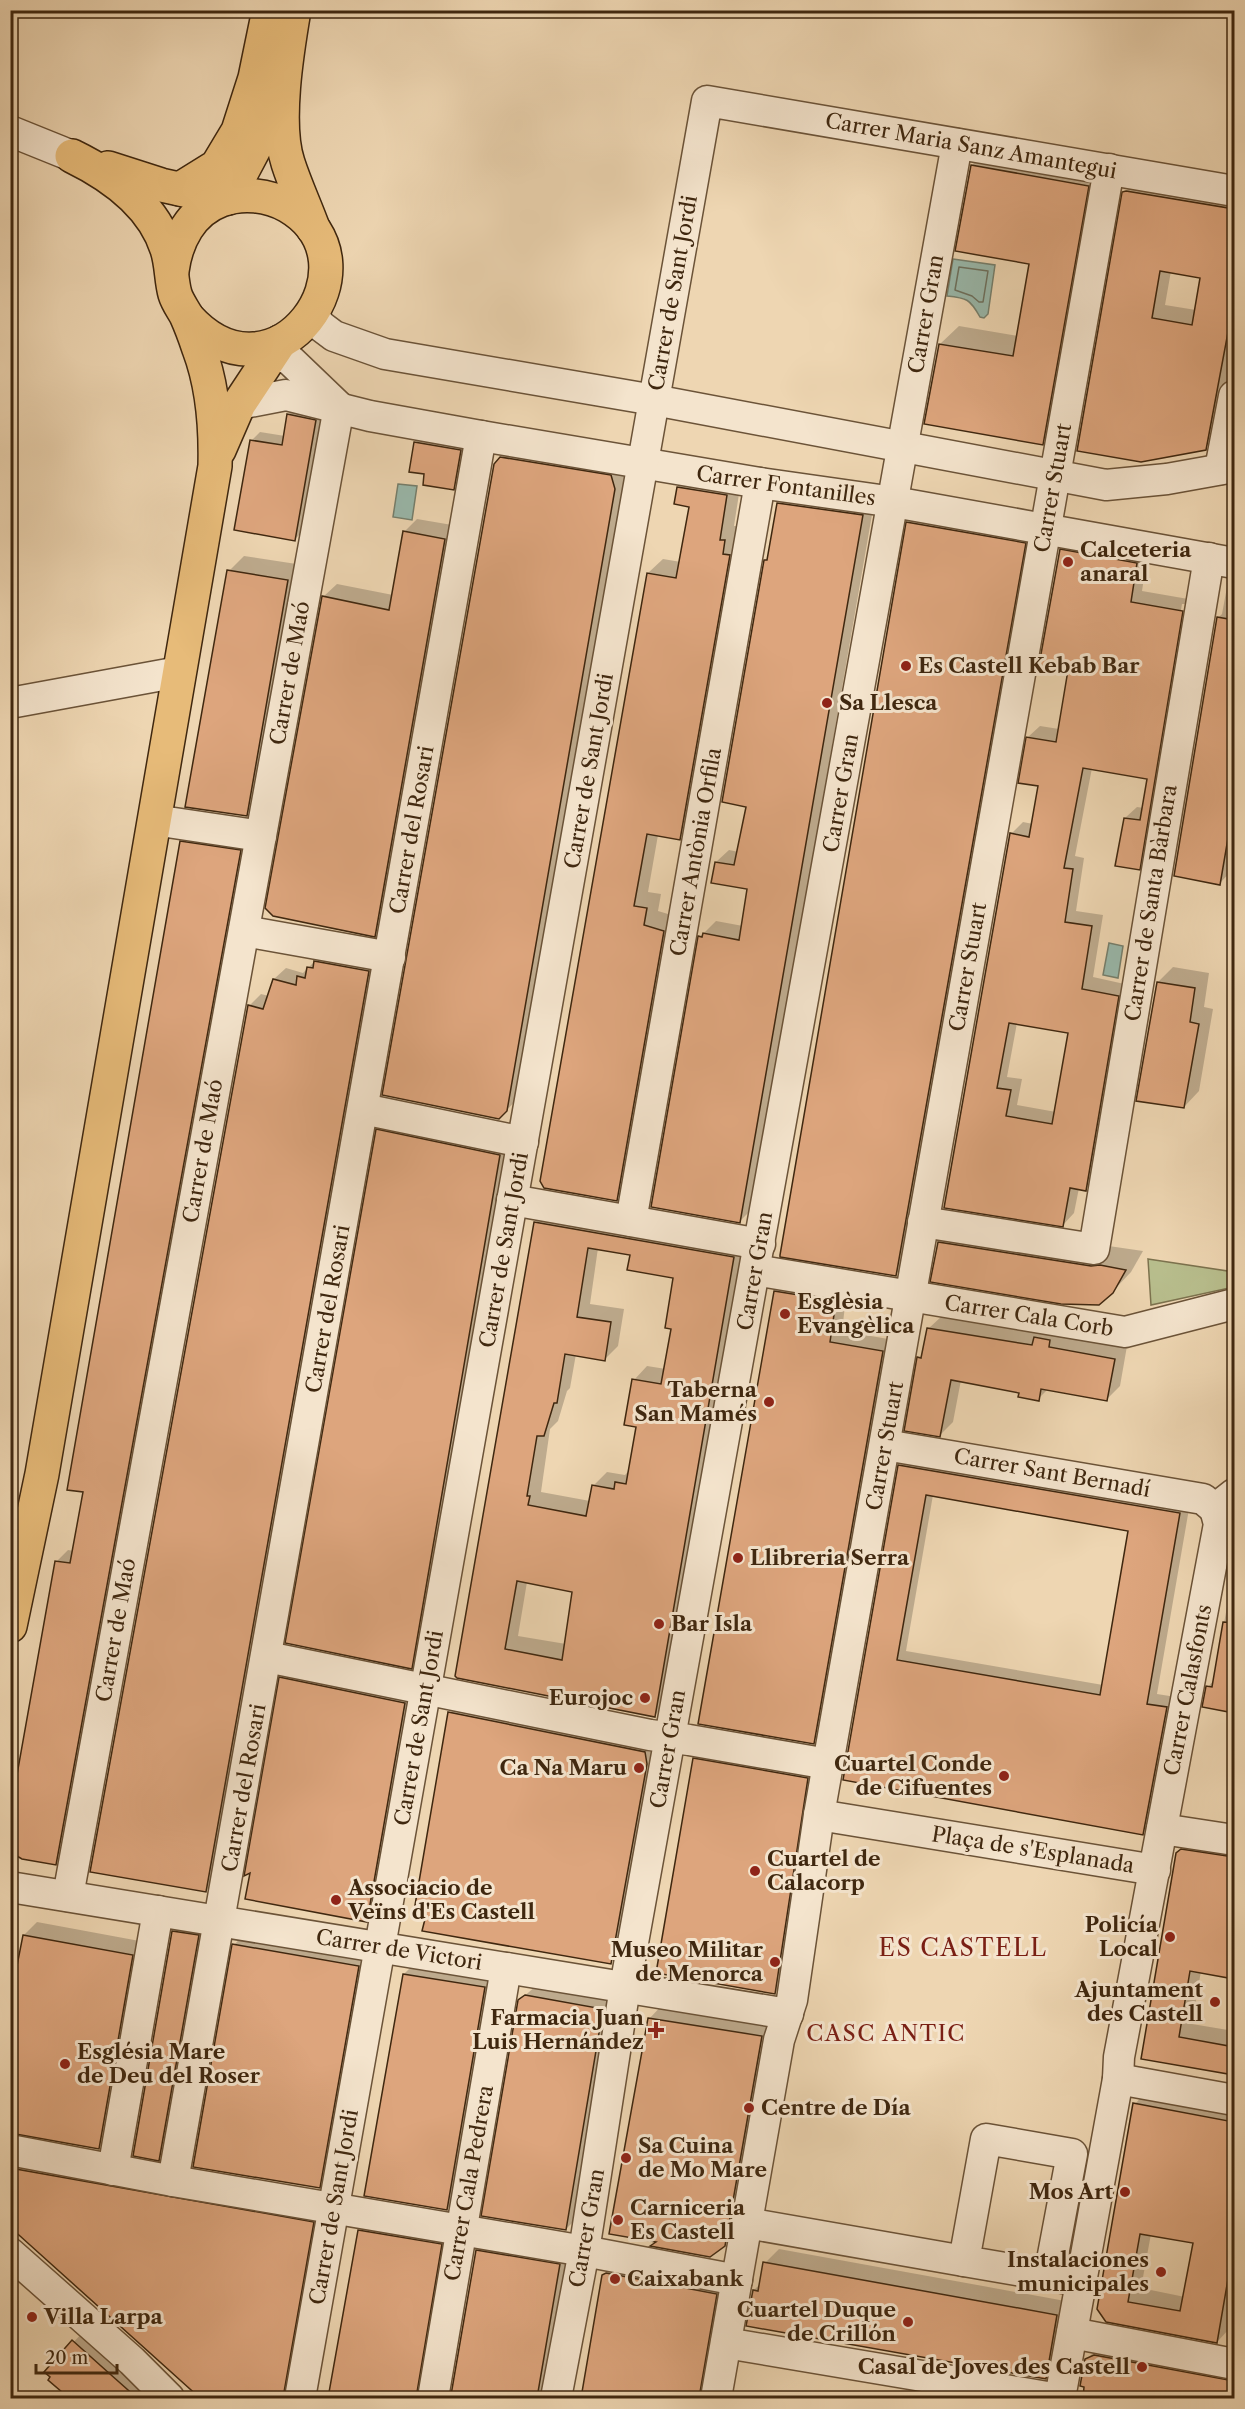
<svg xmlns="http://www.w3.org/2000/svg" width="1245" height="2409" viewBox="0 0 1245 2409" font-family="'Libre Caslon Text',serif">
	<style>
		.green { fill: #b8be8d; stroke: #7c724e; stroke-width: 1.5 }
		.water { fill: #99b9ac; stroke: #757f6d; stroke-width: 1.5 }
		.shadow { fill: #0003; fill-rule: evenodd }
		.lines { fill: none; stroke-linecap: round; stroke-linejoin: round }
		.shore { stroke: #6c705e; stroke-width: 1.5 }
		.building { fill: #dda57d; stroke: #3f270f; stroke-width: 1.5; fill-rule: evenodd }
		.minor-casing { stroke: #6b5338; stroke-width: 33 }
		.major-casing { stroke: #3f270f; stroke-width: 36 }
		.minor { stroke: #f4e4cd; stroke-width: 30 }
		.major { stroke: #e7bb79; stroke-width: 33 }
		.poi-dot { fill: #8f2418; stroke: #f4e4cd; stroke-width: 2 }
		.labels { text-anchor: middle; stroke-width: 6; stroke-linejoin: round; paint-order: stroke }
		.street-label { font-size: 21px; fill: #3f270f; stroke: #f4e4cd }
		.poi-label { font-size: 21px; font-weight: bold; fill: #3f270f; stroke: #f4e4cd; text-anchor: start }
		.neighbourhood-label { font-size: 22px; letter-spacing: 1.5px; fill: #7a1f14; stroke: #f4e4cd }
		.quarter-label { font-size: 24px; letter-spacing: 1.5px; fill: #7a1f14; stroke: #f4e4cd }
	</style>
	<rect width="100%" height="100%" fill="#eed6b2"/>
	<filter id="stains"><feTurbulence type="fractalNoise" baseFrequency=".00333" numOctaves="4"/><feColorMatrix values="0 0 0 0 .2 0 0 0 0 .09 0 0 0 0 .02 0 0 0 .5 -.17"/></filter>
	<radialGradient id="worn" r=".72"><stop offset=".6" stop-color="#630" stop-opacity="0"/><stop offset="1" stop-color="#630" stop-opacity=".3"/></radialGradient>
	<polygon class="green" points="1148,1259 1234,1272 1234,1287 1151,1305"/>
	<g class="water">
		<path d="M953 259 995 265 988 314 984 318 980 317C970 299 967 298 947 296Z"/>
		<polygon points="398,484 417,486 412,520 393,517"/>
		<polygon points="1109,943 1123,946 1118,978 1103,975"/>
	</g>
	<g class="shadow">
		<polygon points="991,147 1106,167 1061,425 1042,443 940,344 959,326 1018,336 1031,263 972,165"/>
		<path d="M1138 179 1234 194V378H1230L1219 435 1205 448 1141 460 1124 193ZM1171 271 1202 276 1196 310 1165 305Z"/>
		<polygon points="298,405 324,411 304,530 295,539 251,441 260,432 285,436 288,415"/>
		<polygon points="425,433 469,441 463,479 453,488 426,473 411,470 416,442"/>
		<polygon points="519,440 632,471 524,1092 499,1118 501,458"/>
		<polygon points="693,473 741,481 734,526 739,526 694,824 680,838 658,835 648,892 661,894 658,911 678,917 631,1185 616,1199 648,573 663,559 681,562 690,506 678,487"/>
		<polygon points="791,491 874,503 752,1209 740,1221 700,937 716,921 743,926 749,888 716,862 729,850 739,852 748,806 765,561 769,557 779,504"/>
		<polygon points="922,508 1039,529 910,1260 896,1274 908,522"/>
		<polygon points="417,519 458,526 388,922 375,935 323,597 337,584 393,595 404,532"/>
		<path d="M1073 538 1148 552 1142 591 1194 600 1151 857 1139 869 1125 818 1137 807 1144 808 1149 777 1092 768 1075 856 1084 858 1076 911 1103 915 1093 977 1129 985 1097 1178 1086 1189 1079 1188 1074 1213 1063 1225 945 1207 1011 834 1023 822 1033 824 1040 785 1028 737 1040 726 1059 729 1070 669 1061 550ZM1182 604H1185L1158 767H1155ZM1017 1023 1070 1031 1056 1112 1017 1105 1022 1079 1007 1077Z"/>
		<polygon points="244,556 303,565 261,800 246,815 229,571"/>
		<polygon points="1234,577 1234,868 1220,883 1218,618 1222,614 1227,587"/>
		<polygon points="193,830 252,839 67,1852 56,1864 56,1562 68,1550 74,1551 181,842"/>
		<polygon points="320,956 380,959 218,1879 206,1891 249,1006 261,994 269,996 274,979 286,968 303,973"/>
		<polygon points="1173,967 1209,973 1204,1007 1213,1009 1199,1091 1184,1107 1158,982"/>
		<polygon points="1234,1073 1234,1114 1228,1113"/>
		<polygon points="389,1118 511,1143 423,1655 411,1667 378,1130"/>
		<path d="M550 1208 747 1243 668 1702 654 1716 457 1675 536 1222ZM598 1248 631 1254 674 1276 673 1327 666 1369 647 1366 634 1380 638 1426 630 1469 625 1475 607 1472 593 1486 590 1501 541 1492 550 1429 558 1421 567 1391 570 1388 576 1354 604 1360 618 1346 624 1309 590 1304ZM527 1582 574 1591 566 1644 518 1636Z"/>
		<polygon points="958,1224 1143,1251 1131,1272 1112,1292 939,1242"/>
		<polygon points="787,1279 847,1289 842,1331 894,1340 825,1730 813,1742 775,1291"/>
		<polygon points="942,1316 1127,1346 1120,1386 1107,1399 1048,1389 1038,1399 1021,1392 961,1380 953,1422 940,1435 919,1358 924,1353 928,1329"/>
		<path d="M910 1455 1190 1503 1157 1694 1176 1697 1153 1823 1143 1833 844 1779 900 1465ZM933 1495 1130 1529 1103 1685 906 1651Z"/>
		<polygon points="1234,1567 1234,1711 1204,1706 1208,1687 1214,1680"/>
		<polygon points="295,1664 418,1689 380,1906 366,1920 281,1678"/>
		<polygon points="466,1696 661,1736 627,1946 611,1962 450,1713"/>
		<polygon points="708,1745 821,1764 789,1979 775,1993 694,1759"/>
		<polygon points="1192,1840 1234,1843 1234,1977 1201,1971 1192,2024 1234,2031 1234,2074 1143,2058 1178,1854"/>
		<polygon points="190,1915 215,1919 175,2143 159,2159 173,1932"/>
		<polygon points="37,1922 145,1942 112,2135 99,2148 24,1935"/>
		<polygon points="247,1931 372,1952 333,2173 319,2187 234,1945"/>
		<polygon points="418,1960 498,1974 461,2195 447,2209 404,1974"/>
		<polygon points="538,1984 615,1998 578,2217 566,2229 520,2000"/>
		<polygon points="665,2002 778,2020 741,2228 724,2245 653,2245 657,2241 649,2019"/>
		<path d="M1148 2090 1234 2106V2306L1230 2328 1217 2342 1107 2321 1135 2104ZM1151 2234 1195 2242 1185 2297 1141 2288Z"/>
		<polygon points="10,2149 326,2210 294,2398 202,2398 10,2225"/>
		<polygon points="372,2218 453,2232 434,2398 330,2398 359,2231"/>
		<polygon points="490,2238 572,2252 547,2398 452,2398 477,2251"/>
		<polygon points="779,2249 1071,2302 1060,2363 1045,2378 754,2290 761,2283 765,2263"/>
		<polygon points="617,2262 729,2281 718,2398 582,2398 603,2276"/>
		<polygon points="88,2327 166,2398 71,2398 51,2379 53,2377 46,2371"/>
		<polygon points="1100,2346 1224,2364 1218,2398 1084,2398 1086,2360"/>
	</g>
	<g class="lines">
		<polygon class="shore" points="959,267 988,271 983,302 979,302 972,296 955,290"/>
	</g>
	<g class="building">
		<polygon points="971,165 1089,186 1043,445 924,424 939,344 1013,356 1029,264 955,251"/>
		<path d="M1126 191 1234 209V300L1206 450 1141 462 1077 451 1122 192ZM1160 271 1200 278 1192 325 1152 318Z"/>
		<polygon points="287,414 316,420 295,541 234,530 250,440 282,445"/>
		<polygon points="414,442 461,450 454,490 423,485 424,474 409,472"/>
		<polygon points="500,457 611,475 615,489 507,1111 499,1119 382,1095 494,464"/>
		<polygon points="677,487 727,495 720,540 725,540 723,554 730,555 680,840 647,834 640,873 634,906 647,908 644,925 664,931 617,1201 544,1188 540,1181 647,573 676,578 689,507 674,504"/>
		<polygon points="777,503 863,515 740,1223 651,1207 698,936 702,937 703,933 739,940 747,889 711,883 715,862 734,865 746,807 722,802 764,560 767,560"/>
		<polygon points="906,522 1026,543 896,1276 780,1257 780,1255"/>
		<polygon points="403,531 445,539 375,937 273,916 265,908 322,596 389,610"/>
		<path d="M1060 549 1137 563 1131 602 1183 611 1140 870 1115 866 1124 818 1140 820 1147 779 1083 768 1064 868 1073 869 1065 922 1092 926 1082 989 1119 996 1086 1191 1070 1188 1063 1227 944 1208 1010 833 1029 837 1038 786 1018 783 1026 737 1056 742 1068 670 1039 665ZM1009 1023 1068 1033 1052 1124 1006 1116 1011 1090 997 1088Z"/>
		<polygon points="227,570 288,580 247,816 185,807"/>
		<polygon points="1217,617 1234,620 1234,803 1220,885 1174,876"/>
		<polygon points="180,841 241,850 56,1865 22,1859 10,1852 10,1814 55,1561 70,1563 83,1492 67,1490"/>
		<polygon points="314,961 369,971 206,1892 90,1872 248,1005 263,1009 273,979 296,985 297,976 305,978 307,967 313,968"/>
		<polygon points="1157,982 1195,988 1190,1022 1199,1024 1184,1108 1136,1101"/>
		<polygon points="376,1129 500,1155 412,1669 285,1643"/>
		<path d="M534 1222 734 1257 655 1717 457 1678 455 1676ZM588 1248 630 1255 627 1270 673 1278 665 1328 671 1329 661 1384 632 1379 624 1425 636 1427 626 1484 615 1482 614 1489 592 1485 586 1516 528 1505 530 1496H527L537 1436H544L554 1403H557L565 1354 605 1361 611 1322 577 1317ZM517 1581 572 1592 562 1660 505 1649Z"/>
		<polygon points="938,1242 1091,1266 1100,1265 1126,1270 1113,1293 1099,1305 1061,1304 930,1282"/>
		<polygon points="774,1291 836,1301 830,1342 883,1351 814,1744 698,1724"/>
		<polygon points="927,1328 1032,1345 1034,1337 1050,1340 1049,1347 1115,1359 1107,1401 1041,1389 1039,1401 1018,1397 1019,1393 951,1380 940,1437 904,1431 917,1357 921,1358"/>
		<path d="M898 1465 1180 1513 1147 1704 1167 1707 1143 1835 843 1780ZM926 1495 1128 1531 1100 1695 897 1660Z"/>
		<polygon points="1223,1622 1234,1623 1234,1713 1202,1707 1206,1686 1212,1687"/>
		<polygon points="279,1677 405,1703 367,1922 245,1899 250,1873 244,1876"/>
		<polygon points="448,1712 645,1752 647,1764 611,1964 422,1931 425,1919 413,1917"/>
		<polygon points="693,1758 808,1778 775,1994 656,1973"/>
		<polygon points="1181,1849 1234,1857 1234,1979 1190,1971 1179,2037 1234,2047 1234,2075 1141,2059 1176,1853"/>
		<polygon points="172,1931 199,1935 159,2161 133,2156"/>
		<polygon points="23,1935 133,1955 99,2149 10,2133 10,2001"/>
		<polygon points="232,1944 359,1966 320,2188 193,2167"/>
		<polygon points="403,1974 485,1987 447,2210 364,2196"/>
		<polygon points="525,1995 603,2009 566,2230 481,2216 518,2000"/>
		<polygon points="648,2018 762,2036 725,2246 710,2257 650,2246 656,2242 609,2234"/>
		<path d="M1133 2103 1234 2122V2244L1217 2343 1106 2322 1097 2309ZM1140 2234 1193 2243 1180 2311 1128 2302Z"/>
		<polygon points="10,2168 314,2222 283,2398 200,2398 10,2227"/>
		<polygon points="358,2230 442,2244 416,2398 328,2398"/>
		<polygon points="476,2250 560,2264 537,2398 468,2398 451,2395"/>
		<polygon points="763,2262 1057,2315 1046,2379 746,2326 753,2290 758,2291"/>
		<polygon points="606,2273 717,2294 699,2398 581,2398 602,2275"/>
		<polygon points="72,2340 110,2374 137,2398 69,2398 48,2380 50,2377 44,2372"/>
		<polygon points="1094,2355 1234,2381 1234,2398 1083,2398 1084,2387 1080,2386 1085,2359"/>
	</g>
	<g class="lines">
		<g class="minor-casing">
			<g id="minor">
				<polyline points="10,131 72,156"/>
				<polyline points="312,316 322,327 334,336 385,354 654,400 1106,485 1167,479 1234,467"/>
				<polyline points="239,404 286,395 370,416 481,436 760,483 894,502 1234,563"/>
				<polyline points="1220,469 1234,396"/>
				<polyline points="10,703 179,672"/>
				<polyline points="154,820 261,836"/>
				<polyline points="244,931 390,957"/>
				<polyline points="363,1109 523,1142"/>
				<polyline points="512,1200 760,1244"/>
				<polyline points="631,1221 760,483"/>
				<polyline points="923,1222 1094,1249 1209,558"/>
				<polyline points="755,1270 1125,1332 1234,1304"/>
				<polyline points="885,1445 1203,1499 1215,1509"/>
				<polyline points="1215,1509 1234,1494"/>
				<polyline points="267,1657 650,1735 689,1740 828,1764"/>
				<polyline points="819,1815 1155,1870"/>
				<polyline points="1162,1829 1234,1840"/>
				<polyline points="10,1887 788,2014"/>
				<polyline points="68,1896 339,407 291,361 266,346"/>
				<polyline points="1118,2079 1234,2100"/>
				<polyline points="10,2150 173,2181 584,2251 737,2280"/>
				<polyline points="113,2170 158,1911"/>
				<polyline points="173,2181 481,436"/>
				<polyline points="747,2223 964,2261"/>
				<polyline points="10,2253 132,2361 169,2398"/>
				<polyline points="1049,2276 1072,2154 986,2139 964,2261 1080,2281"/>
				<polyline points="1072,2333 1234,2364"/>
				<polyline points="726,2343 1053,2398"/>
				<polyline points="300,2398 707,101 1234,191"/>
				<polyline points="433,2398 506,1968"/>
				<polyline points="556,2398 584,2251 625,1987 957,144"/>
				<polyline points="716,2398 779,2040 792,2000 819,1815 1109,169"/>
				<polyline points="1060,2398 1118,2079 1119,2057 1219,1524 1215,1509"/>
			</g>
		</g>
		<g class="major-casing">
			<g id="major">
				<path d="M294 10C287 51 275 124 288 163 295 185 305 206 313 228"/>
				<polyline points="108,168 161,185 202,194"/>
				<polyline points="180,189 217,166 238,131 255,78 269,10"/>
				<polyline points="228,198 255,147 269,104"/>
				<path d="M172 271C176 240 191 211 221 200 243 192 268 195 288 206 385 263 275 414 188 318"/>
				<polyline points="219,450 239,404 280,342"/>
				<path d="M10 1626 42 1474 215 466C216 426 213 386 199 349 195 337 191 326 186 315 182 308 177 301 175 294 171 280 172 264 167 249 153 205 113 176 72 156"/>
			</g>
		</g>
		<use href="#minor" class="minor"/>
		<use href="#major" class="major"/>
	</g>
	<g class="poi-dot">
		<circle cx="1068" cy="562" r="6"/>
		<circle cx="906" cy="666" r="6"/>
		<circle cx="827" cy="703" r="6"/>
		<circle cx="785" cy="1314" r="6"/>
		<circle cx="769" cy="1402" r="6"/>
		<circle cx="738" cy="1558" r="6"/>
		<circle cx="659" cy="1624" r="6"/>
		<circle cx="645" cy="1698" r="6"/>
		<circle cx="639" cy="1768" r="6"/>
		<circle cx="1004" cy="1776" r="6"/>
		<circle cx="755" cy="1871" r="6"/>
		<circle cx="336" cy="1900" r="6"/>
		<circle cx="1170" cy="1937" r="6"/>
		<circle cx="775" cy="1962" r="6"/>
		<circle cx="1215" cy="2002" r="6"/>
		<path d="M653 2021h6v6h6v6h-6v6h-6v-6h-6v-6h6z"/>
		<circle cx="65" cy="2064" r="6"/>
		<circle cx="749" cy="2108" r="6"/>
		<circle cx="626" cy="2158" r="6"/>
		<circle cx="1125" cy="2192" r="6"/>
		<circle cx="618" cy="2220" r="6"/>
		<circle cx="1161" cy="2272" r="6"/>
		<circle cx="615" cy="2279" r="6"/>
		<circle cx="32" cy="2317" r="6"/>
		<circle cx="908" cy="2322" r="6"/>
		<circle cx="1142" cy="2367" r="6"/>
	</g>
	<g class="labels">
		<g class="street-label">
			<text transform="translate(971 146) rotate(10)" y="7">Carrer Maria Sanz Amantegui</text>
			<text transform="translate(673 293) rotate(-80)" y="7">Carrer de Sant Jordi</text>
			<text transform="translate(926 314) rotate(-80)" y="7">Carrer Gran</text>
			<text transform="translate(786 486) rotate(8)" y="7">Carrer Fontanilles</text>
			<text transform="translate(1053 488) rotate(-80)" y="7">Carrer Stuart</text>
			<text transform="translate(290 673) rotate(-80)" y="7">Carrer de Maó</text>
			<text transform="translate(589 771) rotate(-80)" y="7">Carrer de Sant Jordi</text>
			<text transform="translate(841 793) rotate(-80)" y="7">Carrer Gran</text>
			<text transform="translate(412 830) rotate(-80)" y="7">Carrer del Rosari</text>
			<text transform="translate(696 852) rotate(-80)" y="7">Carrer Antònia Orfila</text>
			<text transform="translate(1151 903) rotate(-81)" y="7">Carrer de Santa Bàrbara</text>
			<text transform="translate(968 967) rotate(-80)" y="7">Carrer Stuart</text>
			<text transform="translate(203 1151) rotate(-80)" y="7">Carrer de Maó</text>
			<text transform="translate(504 1250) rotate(-80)" y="7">Carrer de Sant Jordi</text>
			<text transform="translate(755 1271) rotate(-80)" y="7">Carrer Gran</text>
			<text transform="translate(328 1309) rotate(-80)" y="7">Carrer del Rosari</text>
			<text transform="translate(1029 1316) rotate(9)" y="7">Carrer Cala Corb</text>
			<text transform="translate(885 1446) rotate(-80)" y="7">Carrer Stuart</text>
			<text transform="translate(1052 1473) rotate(10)" y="7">Carrer Sant Bernadí</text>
			<text transform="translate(116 1630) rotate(-80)" y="7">Carrer de Maó</text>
			<text transform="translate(1188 1690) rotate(-79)" y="7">Carrer Calasfonts</text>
			<text transform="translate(419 1728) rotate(-80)" y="7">Carrer de Sant Jordi</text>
			<text transform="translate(668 1749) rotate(-80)" y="7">Carrer Gran</text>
			<text transform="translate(244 1788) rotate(-80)" y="7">Carrer del Rosari</text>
			<text transform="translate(1033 1850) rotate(9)" y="7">Plaça de s'Esplanada</text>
			<text transform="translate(399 1950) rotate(9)" y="7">Carrer de Victori</text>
			<text transform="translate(469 2183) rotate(-80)" y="7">Carrer Cala Pedrera</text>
			<text transform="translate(334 2207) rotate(-80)" y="7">Carrer de Sant Jordi</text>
			<text transform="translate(587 2228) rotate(-80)" y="7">Carrer Gran</text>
		</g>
		<g class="poi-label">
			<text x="1080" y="557">Calceteria<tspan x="1080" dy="24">anaral</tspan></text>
			<text x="918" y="673">Es Castell Kebab Bar</text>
			<text x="839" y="710">Sa Llesca</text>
			<text x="797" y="1309">Esglèsia<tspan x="797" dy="24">Evangèlica</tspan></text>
			<text x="757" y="1397" text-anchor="end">Taberna<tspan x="757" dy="24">San Mamés</tspan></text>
			<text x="750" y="1565">Llibreria Serra</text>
			<text x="671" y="1631">Bar Isla</text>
			<text x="633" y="1705" text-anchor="end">Eurojoc</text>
			<text x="992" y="1771" text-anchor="end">Cuartel Conde<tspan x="992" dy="24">de Cifuentes</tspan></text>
			<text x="627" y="1775" text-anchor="end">Ca Na Maru</text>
			<text x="767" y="1866">Cuartel de<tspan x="767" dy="24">Calacorp</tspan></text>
			<text x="348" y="1895">Associacio de<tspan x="348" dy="24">Veïns d'Es Castell</tspan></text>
			<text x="1158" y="1932" text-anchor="end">Policía<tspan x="1158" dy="24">Local</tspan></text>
			<text x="763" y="1957" text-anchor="end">Museo Militar<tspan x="763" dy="24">de Menorca</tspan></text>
			<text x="1203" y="1997" text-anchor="end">Ajuntament<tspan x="1203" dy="24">des Castell</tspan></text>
			<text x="644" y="2025" text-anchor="end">Farmacia Juan<tspan x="644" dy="24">Luis Hernández</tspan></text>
			<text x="77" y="2059">Església Mare<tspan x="77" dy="24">de Deu del Roser</tspan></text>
			<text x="761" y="2115">Centre de Día</text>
			<text x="638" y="2153">Sa Cuina<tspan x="638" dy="24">de Mo Mare</tspan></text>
			<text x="1113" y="2199" text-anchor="end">Mos Art</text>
			<text x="630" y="2215">Carniceria<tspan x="630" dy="24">Es Castell</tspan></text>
			<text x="1149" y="2267" text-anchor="end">Instalaciones<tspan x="1149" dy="24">municipales</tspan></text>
			<text x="627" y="2286">Caixabank</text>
			<text x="896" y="2317" text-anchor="end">Cuartel Duque<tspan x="896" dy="24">de Crillón</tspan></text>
			<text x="44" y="2324">Villa Larpa</text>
			<text x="1130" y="2374" text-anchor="end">Casal de Joves des Castell</text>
		</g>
		<g class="neighbourhood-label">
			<text x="886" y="2041">CASC ANTIC</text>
		</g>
		<g class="quarter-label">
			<text x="963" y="1956">ES CASTELL</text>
		</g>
	</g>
	<rect width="1245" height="2409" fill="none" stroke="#eed6b2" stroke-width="36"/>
	<rect x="12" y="12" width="1221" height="2385" fill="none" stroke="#3f270f" stroke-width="3"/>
	<rect x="18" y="18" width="1209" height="2373" fill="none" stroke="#3f270f" stroke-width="1.5"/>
	<path d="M36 2364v9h81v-9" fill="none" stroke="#3f270f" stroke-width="3"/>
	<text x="45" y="2364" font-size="18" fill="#3f270f" stroke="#f4e4cd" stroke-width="4.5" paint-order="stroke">20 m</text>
	<rect width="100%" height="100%" filter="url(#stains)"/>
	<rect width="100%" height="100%" fill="url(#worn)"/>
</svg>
